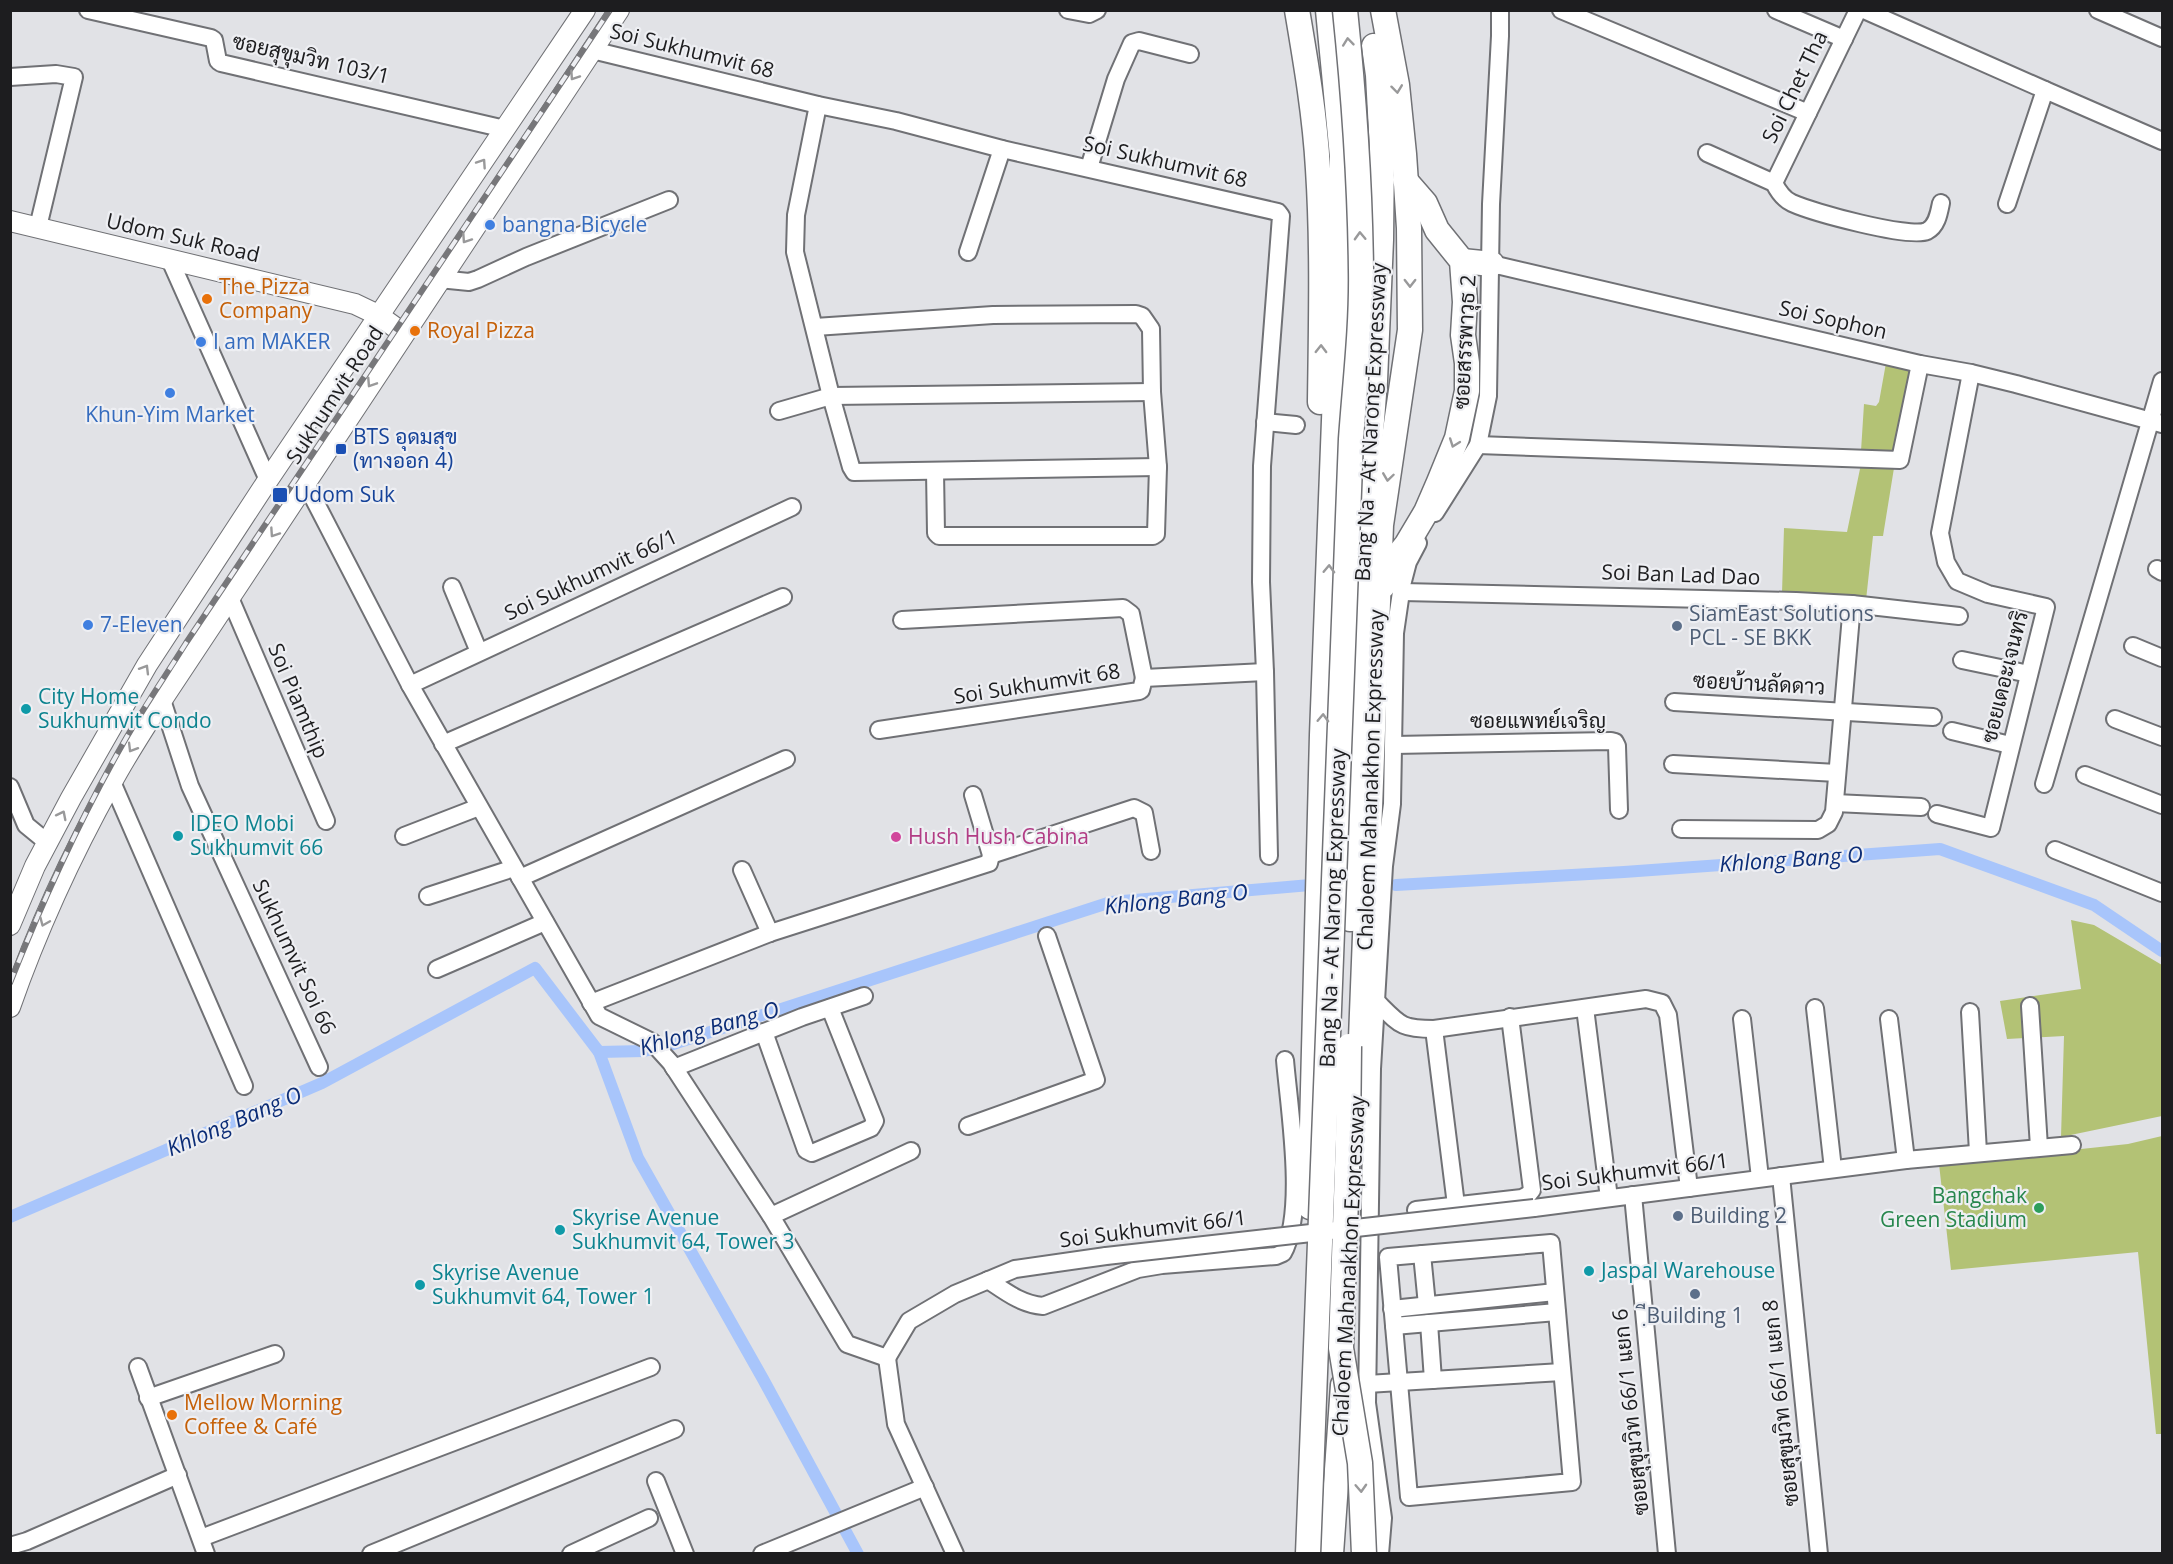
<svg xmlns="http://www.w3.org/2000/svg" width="2173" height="1564" viewBox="0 0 2173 1564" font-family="'Open Sans',Sarabun,sans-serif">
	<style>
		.green { fill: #b3c275 }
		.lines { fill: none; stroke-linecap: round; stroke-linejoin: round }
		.canal { stroke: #a8c5fb; stroke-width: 12 }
		.minor-casing { stroke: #707175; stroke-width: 20 }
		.major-casing { stroke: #707175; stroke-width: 22 }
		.highway-casing { stroke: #707175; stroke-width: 27 }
		.minor { stroke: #fff; stroke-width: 16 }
		.major { stroke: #fff; stroke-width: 20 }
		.highway { stroke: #fff; stroke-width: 24 }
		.rail-casing { stroke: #77777a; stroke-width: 6 }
		.rail { stroke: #eeeff3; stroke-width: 4; stroke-dasharray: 11; stroke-linecap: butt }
		.minor-bridge-casing { stroke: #707175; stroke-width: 20; stroke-linecap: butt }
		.highway-bridge-casing { stroke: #707175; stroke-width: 27; stroke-linecap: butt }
		.minor-bridge { stroke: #fff; stroke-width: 16 }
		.highway-bridge { stroke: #fff; stroke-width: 24 }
		.oneway { stroke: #99999a }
		.shop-dot { fill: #3f7fe0; stroke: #eeeff3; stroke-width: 2 }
		.food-dot { fill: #e8710a; stroke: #eeeff3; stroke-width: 2 }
		.transit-dot { fill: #1a4fb4; stroke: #eeeff3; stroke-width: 2 }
		.service-dot { fill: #5c6f8a; stroke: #eeeff3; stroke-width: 2 }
		.culture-dot { fill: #0f9aa8; stroke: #eeeff3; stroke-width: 2 }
		.hotel-dot { fill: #d1479c; stroke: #eeeff3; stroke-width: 2 }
		.leisure-dot { fill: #2e9e5b; stroke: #eeeff3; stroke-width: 2 }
		.labels { text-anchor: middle; stroke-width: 4.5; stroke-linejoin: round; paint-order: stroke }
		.street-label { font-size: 21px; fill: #1d1d1f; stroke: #eeeff3 }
		.shop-label { font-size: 21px; fill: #366cbe; stroke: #eeeff3; text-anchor: start }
		.food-label { font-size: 21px; fill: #c56008; stroke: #eeeff3; text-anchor: start }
		.transit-label { font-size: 21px; fill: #164399; stroke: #eeeff3; text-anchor: start }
		.service-label { font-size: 21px; fill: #4e5e75; stroke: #eeeff3; text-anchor: start }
		.culture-label { font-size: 21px; fill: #0d838f; stroke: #eeeff3; text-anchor: start }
		.hotel-label { font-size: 21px; fill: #b23c85; stroke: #eeeff3; text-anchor: start }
		.leisure-label { font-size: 21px; fill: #27864d; stroke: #eeeff3; text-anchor: end }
		.water-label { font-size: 22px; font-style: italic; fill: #0c2d77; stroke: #eeeff3 }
	</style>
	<rect width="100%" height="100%" fill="#e1e2e6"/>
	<g class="green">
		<polygon points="1886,363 1910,367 1897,450 1893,454 1861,451 1864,404 1876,406 1879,402"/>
		<polygon points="1861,464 1894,468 1883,536 1873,536 1866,600 1782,593 1784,528 1847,532"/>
		<polygon points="2071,920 2094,925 2162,965 2162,1116 2061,1137 2064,1036 2007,1039 2000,1001 2081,989"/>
		<polygon points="2162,1136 2162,1434 2156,1434 2138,1252 1951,1270 1939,1164 2128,1144"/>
	</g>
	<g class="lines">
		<g class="canal">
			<polyline points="1396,885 1624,872 1940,849 2094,905 2162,951"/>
			<polyline points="599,1052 638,1158 763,1379 858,1554"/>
			<polyline points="10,1217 322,1083 535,968 599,1052 644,1051 667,1046 1111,902 1310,885"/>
		</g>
		<g class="minor-casing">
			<g id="minor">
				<polyline points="88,10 211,38 214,40 218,61 221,63 505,129"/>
				<polyline points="1068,10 1089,14 1097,10"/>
				<polyline points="1561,10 1808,113"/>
				<polyline points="1776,10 1844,39"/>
				<polyline points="1864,10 2045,90 2007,204"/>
				<polyline points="2098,10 2162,38"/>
				<polyline points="592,50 818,105 896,121 1002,149 1278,212 1281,216 1262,466 1261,582 1265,672 1269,856"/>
				<polyline points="10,77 56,74 74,77 38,227"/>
				<polyline points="2045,90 2162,141"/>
				<polyline points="818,105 796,215 795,252 831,396 851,467 854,472 1158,467"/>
				<path d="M1707 153 1774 183C1778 191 1783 199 1792 203 1812 212 1909 239 1927 231 1937 226 1939 213 1941 203"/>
				<polyline points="1089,168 1116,79 1132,43 1139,41 1190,54"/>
				<polyline points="1774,183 1858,10"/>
				<polyline points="968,252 1002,149"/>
				<polyline points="170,260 268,480"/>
				<polyline points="1492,264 1920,364 1971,373 2016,384 2162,424"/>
				<polyline points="439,279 469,282 478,279 526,257 669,200"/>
				<polyline points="815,327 993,315 1136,314 1142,316 1151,329 1152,392 1158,467 1156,534 1153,536 939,536 936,533 935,471"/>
				<polyline points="779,411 831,396 1152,392"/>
				<polyline points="1265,422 1296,425"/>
				<polyline points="1478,445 1900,460 1920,364"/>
				<polyline points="306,484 410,685 599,1016 652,1042 671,1063 771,1216 847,1344 887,1358"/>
				<polyline points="1435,513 1478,445 1488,396 1491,204 1500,36 1500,10"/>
				<polyline points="2157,569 2162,572"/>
				<polyline points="452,587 479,652"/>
				<polyline points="1402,592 1796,601 1852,604 1959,616"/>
				<polyline points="230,598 326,821"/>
				<polyline points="902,620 1123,608 1131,614 1144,678"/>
				<polyline points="2133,646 2162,658"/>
				<polyline points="1962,660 2029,674"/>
				<polyline points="410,685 792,507"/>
				<polyline points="162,700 190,786 319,1067"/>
				<polyline points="1674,702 1933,717"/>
				<polyline points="2115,719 2162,737"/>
				<polyline points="879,730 1139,691 1141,690 1144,678 1265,672"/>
				<polyline points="1952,731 2010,745"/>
				<polyline points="443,744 783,597"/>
				<polyline points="1394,745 1611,741 1615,742 1617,746 1619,810"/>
				<polyline points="1673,764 1837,773"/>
				<polyline points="2085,775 2162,805"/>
				<polyline points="112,782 244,1086"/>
				<polyline points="2044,784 2162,381"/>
				<polyline points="10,787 26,825 48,843"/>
				<polyline points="1835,803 1921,807"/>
				<polyline points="1937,814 1991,828 2046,607 1988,594 1957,581 1946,562 1940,533 1971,373"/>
				<polyline points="1681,829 1818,830 1828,824 1834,812 1852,604"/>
				<polyline points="404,836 479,807"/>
				<polyline points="2055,850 2162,893"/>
				<polyline points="991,855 1134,808 1144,813 1151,851"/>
				<polyline points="742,870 770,933"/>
				<polyline points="520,878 786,759"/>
				<polyline points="428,896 514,868"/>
				<polyline points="437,969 545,922"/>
				<path d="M1377 1002C1400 1025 1401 1029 1434 1029L1646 999 1662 1003 1668 1015 1689 1188"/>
				<polyline points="591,1003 770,933 989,863 991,855 973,795"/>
				<polyline points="2030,1006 2039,1147"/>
				<polyline points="1585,1008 1609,1198"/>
				<polyline points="1815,1008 1833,1169"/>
				<polyline points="1970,1012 1978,1152"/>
				<polyline points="1742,1019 1760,1178"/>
				<polyline points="1889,1019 1906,1160"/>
				<polyline points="1434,1029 1456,1205"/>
				<polyline points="764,1032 806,1150 812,1153 871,1128 875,1121 830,1008"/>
				<polyline points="674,1068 802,1017 864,996"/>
				<polyline points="968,1126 1096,1080 1047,936"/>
				<polyline points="1781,1176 1819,1554"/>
				<polyline points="1633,1195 1667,1554"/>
				<polyline points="1534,1208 1906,1160 2072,1145"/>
				<polyline points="1416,1210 1522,1198 1528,1195 1532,1190 1510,1017"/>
				<polyline points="771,1216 911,1151"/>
				<polygon points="1551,1243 1572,1482 1409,1497 1388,1257"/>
				<polyline points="1422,1254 1427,1305"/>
				<path d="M988 1280C1006 1292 1021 1304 1043 1306L1138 1269 1162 1265 1276 1256 1283 1253C1306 1211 1289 1108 1285 1060"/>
				<polyline points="1392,1309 1555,1292"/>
				<polyline points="1429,1323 1433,1380"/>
				<polyline points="1394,1326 1557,1312"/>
				<polyline points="887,1358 909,1321 955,1294 1015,1269 1106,1256"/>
				<polyline points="887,1358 896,1424 955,1554"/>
				<polyline points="138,1367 206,1554"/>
				<polyline points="1367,1384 1562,1372"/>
				<polyline points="148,1398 275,1354"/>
				<polyline points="656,1481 685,1554"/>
				<polyline points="201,1538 651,1367"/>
				<polyline points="10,1546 27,1541 178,1475"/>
				<polyline points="371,1554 675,1429"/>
				<polyline points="571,1554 649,1518"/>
				<polyline points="762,1554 925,1487"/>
				<polyline points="1380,1554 1383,1518 1367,1403 1372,1069 1384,866 1392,804 1395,633 1402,585 1408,562 1418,543"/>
			</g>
		</g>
		<g class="major-casing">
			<g id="major">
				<polyline points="10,221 355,304 378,315 403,333"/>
				<polyline points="10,925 35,866 71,798 147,665 268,480 585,10"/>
				<path d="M10 1007C37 930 72 854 112 782 127 754 145 727 162 700L619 10"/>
			</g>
		</g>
		<g class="highway-casing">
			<g id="highway">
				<path d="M1297 10C1306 63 1315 116 1318 169 1323 247 1321 325 1320 402"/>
				<polyline points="1462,261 1492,264"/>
				<polyline points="1383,586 1392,563 1407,544 1426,512 1439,482 1457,438 1467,391 1467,363 1463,335 1465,302 1462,261 1437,230 1425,203 1405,180"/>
				<polyline points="1350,919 1352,799 1364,525 1375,381 1381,240 1382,150 1378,75 1374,46"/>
				<polyline points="1359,1090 1381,525 1410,330 1409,228 1404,154 1397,85 1383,10"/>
				<polyline points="1310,1207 1322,735 1341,237 1342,156 1328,10"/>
				<polyline points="1331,1554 1343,1385"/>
			</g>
		</g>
		<use href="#minor" class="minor"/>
		<use href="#major" class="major"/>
		<use href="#highway" class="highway"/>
		<g class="rail-casing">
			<path id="rail" d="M10 983C43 900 81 817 125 740 144 707 166 675 186 643L610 10"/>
		</g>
		<use href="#rail" class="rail"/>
		<g class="minor-bridge-casing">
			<polyline id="minor-bridge" points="1106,1256 1534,1208"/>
		</g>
		<g class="highway-bridge-casing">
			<g id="highway-bridge">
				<polyline points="1349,1046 1348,1138 1341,1348 1360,1463 1364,1554"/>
				<path d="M1308 1554 1351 439C1355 383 1362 326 1361 270 1360 183 1354 97 1345 10"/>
			</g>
		</g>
		<use href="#minor-bridge" class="minor-bridge"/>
		<use href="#highway-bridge" class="highway-bridge"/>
	</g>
	<defs><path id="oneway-chevron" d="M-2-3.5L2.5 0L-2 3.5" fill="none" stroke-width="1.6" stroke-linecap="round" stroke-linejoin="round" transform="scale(1.5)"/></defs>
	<g class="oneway">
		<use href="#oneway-chevron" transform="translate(1348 42) rotate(-96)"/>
		<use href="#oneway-chevron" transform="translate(574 76) rotate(124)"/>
		<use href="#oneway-chevron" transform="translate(1397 89) rotate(83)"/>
		<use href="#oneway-chevron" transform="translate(482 163) rotate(-56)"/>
		<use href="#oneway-chevron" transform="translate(1360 236) rotate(-92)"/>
		<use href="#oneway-chevron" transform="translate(466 239) rotate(124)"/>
		<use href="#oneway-chevron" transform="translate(1410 283) rotate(90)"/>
		<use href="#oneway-chevron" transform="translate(1321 349) rotate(-89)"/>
		<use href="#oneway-chevron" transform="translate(371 383) rotate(123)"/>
		<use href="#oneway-chevron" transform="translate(1454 443) rotate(110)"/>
		<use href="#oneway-chevron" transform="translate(1388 477) rotate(98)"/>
		<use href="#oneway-chevron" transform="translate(274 533) rotate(124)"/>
		<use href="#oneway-chevron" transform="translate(1329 569) rotate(-88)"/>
		<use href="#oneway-chevron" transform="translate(145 669) rotate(-59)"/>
		<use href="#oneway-chevron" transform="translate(1323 718) rotate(-88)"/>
		<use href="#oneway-chevron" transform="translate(132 748) rotate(121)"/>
		<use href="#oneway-chevron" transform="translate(62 815) rotate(-63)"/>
		<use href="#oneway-chevron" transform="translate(44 922) rotate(113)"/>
		<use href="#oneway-chevron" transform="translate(1361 1488) rotate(87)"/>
	</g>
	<g class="shop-dot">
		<circle cx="490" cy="225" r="6"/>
		<circle cx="201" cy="342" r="6"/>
		<circle cx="170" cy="393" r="6"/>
		<circle cx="88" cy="625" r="6"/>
	</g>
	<g class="food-dot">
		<circle cx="207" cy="299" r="6"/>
		<circle cx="415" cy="331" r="6"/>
		<circle cx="172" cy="1415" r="6"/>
	</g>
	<g class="transit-dot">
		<rect x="335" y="443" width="12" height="12" rx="3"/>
		<rect x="272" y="487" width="16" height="16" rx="3"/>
	</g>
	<g class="service-dot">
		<circle cx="1677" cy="626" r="6"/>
		<circle cx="1678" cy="1216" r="6"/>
		<circle cx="1695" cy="1294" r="6"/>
	</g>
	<g class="culture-dot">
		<circle cx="26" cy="709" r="6"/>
		<circle cx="178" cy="836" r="6"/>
		<circle cx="560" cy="1230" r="6"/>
		<circle cx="1589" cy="1271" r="6"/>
		<circle cx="420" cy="1285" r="6"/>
	</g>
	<circle class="hotel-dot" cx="896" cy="837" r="6"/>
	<circle class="leisure-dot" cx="2039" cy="1208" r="6"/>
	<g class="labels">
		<g class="street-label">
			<text transform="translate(692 51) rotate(14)" y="7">Soi Sukhumvit 68</text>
			<text transform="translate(311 59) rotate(13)" y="7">ซอยสุขุมวิท 103/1</text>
			<text transform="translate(1795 87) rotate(-64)" y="7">Soi Chet Tha</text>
			<text transform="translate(1165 162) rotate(13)" y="7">Soi Sukhumvit 68</text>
			<text transform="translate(183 238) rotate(13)" y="7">Udom Suk Road</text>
			<text transform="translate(1833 320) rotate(13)" y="7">Soi Sophon</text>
			<text transform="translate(1465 342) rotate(-87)" y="7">ซอยสรรพาวุธ 2</text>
			<text transform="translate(335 395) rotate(-57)" y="7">Sukhumvit Road</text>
			<text transform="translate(1371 422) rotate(-87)" y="7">Bang Na - At Narong Expressway</text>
			<text transform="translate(591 575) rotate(-25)" y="7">Soi Sukhumvit 66/1</text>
			<text transform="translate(1681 575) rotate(2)" y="7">Soi Ban Lad Dao</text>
			<text transform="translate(2005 677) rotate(-76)" y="7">ซอยเดอะเจนทริ</text>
			<text transform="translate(1037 684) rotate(-9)" y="7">Soi Sukhumvit 68</text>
			<text transform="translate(1759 684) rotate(3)" y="7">ซอยบ้านลัดดาว</text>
			<text transform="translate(298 701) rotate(67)" y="7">Soi Piamthip</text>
			<text x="1538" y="728">ซอยแพทย์เจริญ</text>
			<text transform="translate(1371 780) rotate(-88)" y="7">Chaloem Mahanakhon Expressway</text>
			<text transform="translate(1333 908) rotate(-88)" y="7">Bang Na - At Narong Expressway</text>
			<text transform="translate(294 957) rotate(65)" y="7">Sukhumvit Soi 66</text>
			<text transform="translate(1635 1172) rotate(-7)" y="7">Soi Sukhumvit 66/1</text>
			<text transform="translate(1153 1229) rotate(-7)" y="7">Soi Sukhumvit 66/1</text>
			<text transform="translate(1349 1266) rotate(-87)" y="7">Chaloem Mahanakhon Expressway</text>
			<text transform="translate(1781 1403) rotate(-96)" y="7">ซอยสุขุมวิท 66/1 แยก 8</text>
			<text transform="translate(1631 1412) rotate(-96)" y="7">ซอยสุขุมวิท 66/1 แยก 6</text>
		</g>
		<g class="shop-label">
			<text x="502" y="232">bangna Bicycle</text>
			<text x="213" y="349">I am MAKER</text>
			<text x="170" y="422" text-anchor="middle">Khun-Yim Market</text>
			<text x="100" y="632">7-Eleven</text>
		</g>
		<g class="food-label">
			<text x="219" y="294">The Pizza<tspan x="219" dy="24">Company</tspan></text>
			<text x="427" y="338">Royal Pizza</text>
			<text x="184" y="1410">Mellow Morning<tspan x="184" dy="24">Coffee &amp; Café</tspan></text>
		</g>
		<g class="transit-label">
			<text x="353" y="444">BTS อุดมสุข<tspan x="353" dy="24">(ทางออก 4)</tspan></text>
			<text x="294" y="502">Udom Suk</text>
		</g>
		<g class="service-label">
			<text x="1689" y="621">SiamEast Solutions<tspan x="1689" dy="24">PCL - SE BKK</tspan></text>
			<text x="1690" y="1223">Building 2</text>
			<text x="1695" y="1323" text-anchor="middle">ฺีBuilding 1</text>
		</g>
		<g class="culture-label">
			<text x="38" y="704">City Home<tspan x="38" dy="24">Sukhumvit Condo</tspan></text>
			<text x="190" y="831">IDEO Mobi<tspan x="190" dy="24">Sukhumvit 66</tspan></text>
			<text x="572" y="1225">Skyrise Avenue<tspan x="572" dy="24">Sukhumvit 64, Tower 3</tspan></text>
			<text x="1601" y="1278">Jaspal Warehouse</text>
			<text x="432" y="1280">Skyrise Avenue<tspan x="432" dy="24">Sukhumvit 64, Tower 1</tspan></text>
		</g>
		<g class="hotel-label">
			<text x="908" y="844">Hush Hush Cabina</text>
		</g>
		<g class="leisure-label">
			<text x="2027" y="1203">Bangchak<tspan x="2027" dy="24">Green Stadium</tspan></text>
		</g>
		<g class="water-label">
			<text transform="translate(1791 859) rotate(-4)" y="8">Khlong Bang O</text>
			<text transform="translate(1176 899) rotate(-6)" y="8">Khlong Bang O</text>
			<text transform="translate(709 1028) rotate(-16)" y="8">Khlong Bang O</text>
			<text transform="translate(234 1121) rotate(-23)" y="8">Khlong Bang O</text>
		</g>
	</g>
	<rect width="2173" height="1564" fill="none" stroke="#1d1d1f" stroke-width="24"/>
</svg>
